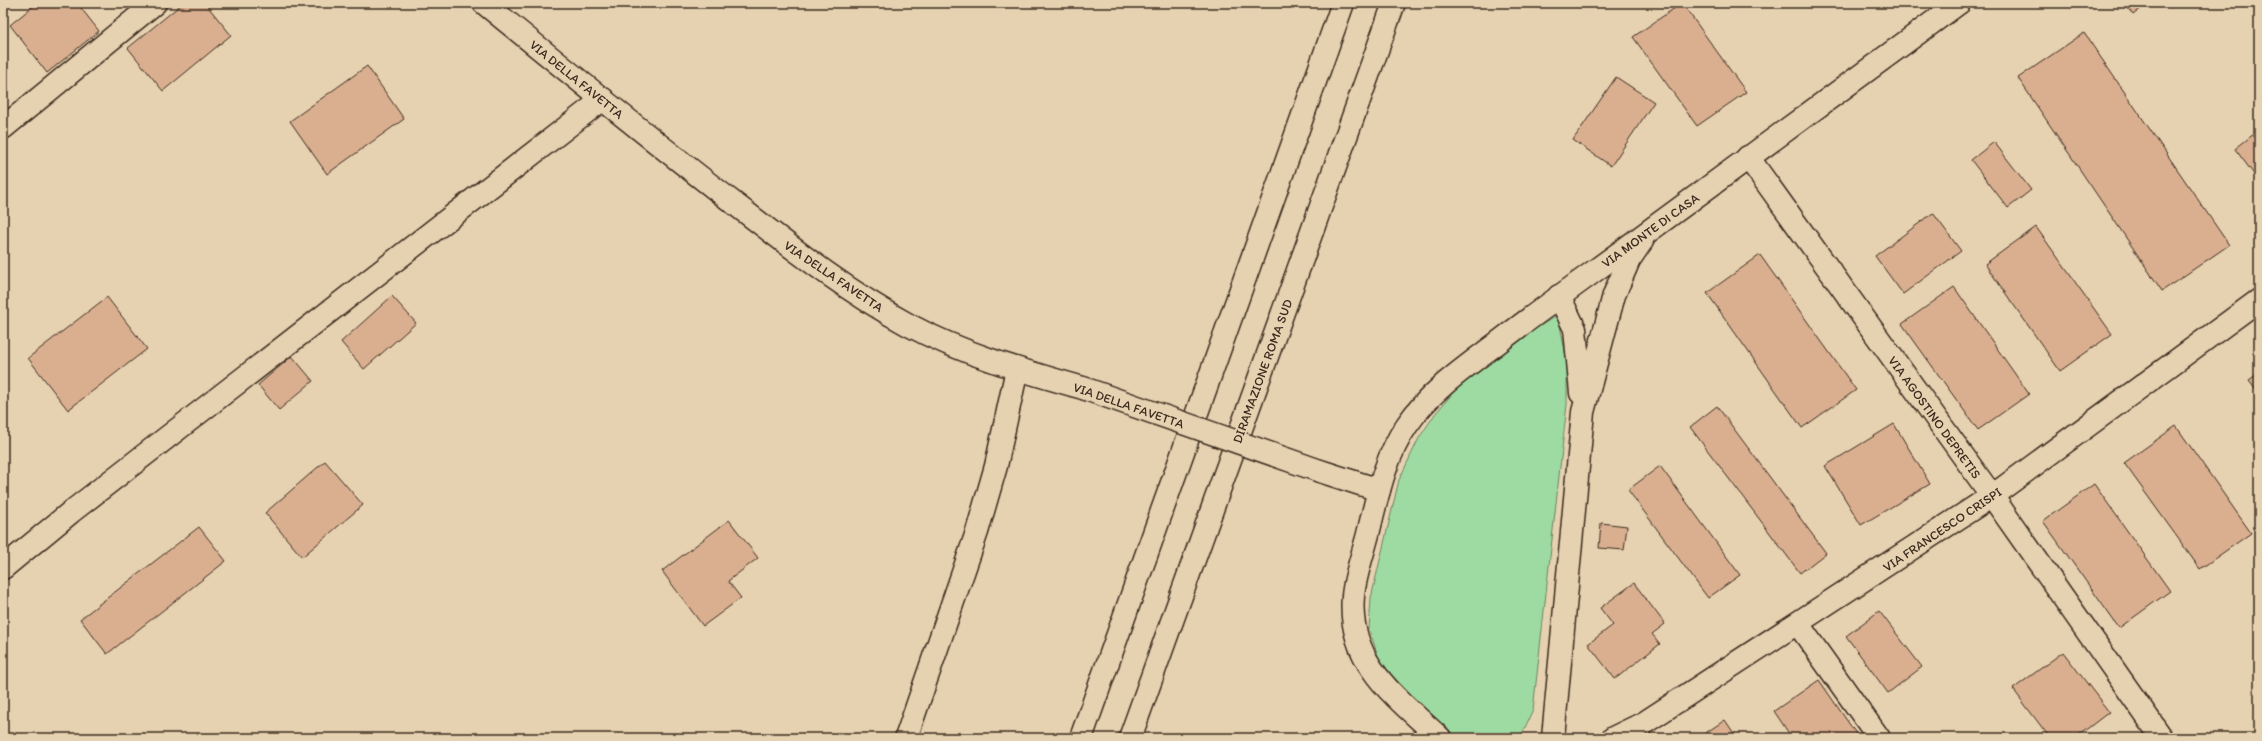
<svg xmlns="http://www.w3.org/2000/svg" width="2262" height="741" viewBox="0 0 2262 741" font-family="Itim,sans-serif">
	<style>
		.green { fill: #9edba2; stroke: #6c8260 }
		.building { fill: #daaf90; stroke: #3b2a1e }
		.lines { fill: none; stroke-linecap: round; stroke-linejoin: round }
		.minor-casing { stroke: #3b2a1e; stroke-width: 25 }
		.highway-casing { stroke: #3b2a1e; stroke-width: 25 }
		.minor { stroke: #e6d2b1; stroke-width: 22 }
		.highway { stroke: #e6d2b1; stroke-width: 22 }
		.minor-bridge-casing { stroke: #3b2a1e; stroke-width: 25; stroke-linecap: butt }
		.minor-bridge { stroke: #e6d2b1; stroke-width: 22 }
		.labels { text-anchor: middle; stroke-width: 4; stroke-linejoin: round; paint-order: stroke }
		.street-label { font-size: 13px; fill: #3b2a1e; stroke: #e6d2b1 }
	</style>
	<rect width="100%" height="100%" fill="#e6d2b1"/>
	<filter id="ink" filterUnits="userSpaceOnUse"><feTurbulence type="fractalNoise" baseFrequency=".025" numOctaves="2"/><feDisplacementMap in="SourceGraphic" scale="8" xChannelSelector="R" yChannelSelector="G"/><feConvolveMatrix kernelMatrix="1 2 1 2 8 2 1 2 1" color-interpolation-filters="sRGB"/></filter>
	<g filter="url(#ink)">
		<polygon class="green" points="1558,315 1567,362 1567,404 1533,710 1523,732 1516,738 1457,738 1389,675 1379,659 1369,629 1371,598 1399,480 1419,438 1435,414 1458,387 1499,351"/>
		<g class="building">
			<polygon points="37,3 77,3 99,31 47,73 10,25"/>
			<polygon points="183,3 205,3 231,35 163,91 128,48"/>
			<polygon points="1682,3 1746,92 1697,126 1633,37"/>
			<polygon points="2124,3 2148,3 2133,15"/>
			<polygon points="2084,33 2229,245 2162,291 2018,78"/>
			<polygon points="367,66 404,119 327,174 290,121"/>
			<polygon points="1616,77 1654,102 1611,166 1573,140"/>
			<polygon points="2259,130 2259,181 2235,149"/>
			<polygon points="1994,142 2031,190 2008,208 1971,160"/>
			<polygon points="1933,213 1961,251 1903,294 1875,256"/>
			<polygon points="2036,227 2112,334 2060,371 1985,264"/>
			<polygon points="1760,255 1856,390 1802,428 1707,293"/>
			<polygon points="1954,287 2029,394 1978,430 1902,324"/>
			<polygon points="392,296 416,323 364,369 341,342"/>
			<polygon points="107,297 147,349 68,410 28,358"/>
			<polygon points="292,356 313,381 279,410 258,385"/>
			<polygon points="2259,373 2259,393 2249,380"/>
			<polygon points="1717,406 1826,553 1800,573 1690,427"/>
			<polygon points="1894,424 1930,484 1861,525 1825,466"/>
			<polygon points="2176,426 2251,533 2200,569 2124,463"/>
			<polygon points="325,461 363,505 302,557 265,513"/>
			<polygon points="1660,466 1740,575 1708,598 1628,490"/>
			<polygon points="2094,484 2170,591 2119,628 2043,521"/>
			<polygon points="729,520 758,558 728,581 741,598 703,626 662,571"/>
			<polygon points="1601,523 1627,526 1624,550 1599,548"/>
			<polygon points="199,527 226,561 107,654 80,619"/>
			<polygon points="1634,583 1665,624 1652,634 1660,644 1615,679 1588,644 1613,625 1600,608"/>
			<polygon points="1879,611 1922,667 1888,693 1846,636"/>
			<polygon points="2063,652 2109,712 2075,738 2050,738 2013,689"/>
			<polygon points="1819,680 1859,738 1792,738 1774,711"/>
			<polygon points="1725,720 1737,738 1698,738"/>
		</g>
		<g class="lines">
			<g class="minor-casing">
				<g id="minor">
					<path d="M484 3C567 71 650 139 735 204 791 247 845 290 907 324 963 354 1023 371 1083 388"/>
					<polyline points="3,128 155,3"/>
					<polyline points="1748,157 1992,496 2162,738"/>
					<polyline points="1559,296 1575,329 1581,393"/>
					<polyline points="1320,471 1379,490"/>
					<polyline points="3,568 71,512 603,99"/>
					<polyline points="1798,624 1879,738"/>
					<polyline points="906,738 977,532 996,466 1017,369"/>
					<path d="M1440 738C1396 697 1347 663 1353 596 1355 575 1363 554 1368 534 1377 497 1385 457 1407 425 1431 390 1466 367 1500 341 1552 301 1605 264 1657 225 1758 151 1858 77 1959 3"/>
					<polyline points="1553,738 1583,412 1614,295 1629,260 1642,241"/>
					<polyline points="1613,738 1644,723 1992,496 2259,300"/>
				</g>
			</g>
			<g class="highway-casing">
				<g id="highway">
					<polyline points="1081,738 1343,3"/>
					<polyline points="1130,738 1394,3"/>
				</g>
			</g>
			<use href="#minor" class="minor"/>
			<use href="#highway" class="highway"/>
			<g class="minor-bridge-casing">
				<polyline id="minor-bridge" points="1083,388 1320,471"/>
			</g>
			<use href="#minor-bridge" class="minor-bridge"/>
		</g>
	</g>
	<g class="labels">
		<g class="street-label">
			<text transform="translate(577 79) rotate(39)" y="5">VIA DELLA FAVETTA</text>
			<text transform="translate(1650 230) rotate(-36)" y="5">VIA MONTE DI CASA</text>
			<text transform="translate(834 276) rotate(34)" y="5">VIA DELLA FAVETTA</text>
			<text transform="translate(1262 371) rotate(-70)" y="5">DIRAMAZIONE ROMA SUD</text>
			<text transform="translate(1129 405) rotate(19)" y="5">VIA DELLA FAVETTA</text>
			<text transform="translate(1935 417) rotate(54)" y="5">VIA AGOSTINO DEPRETIS</text>
			<text transform="translate(1942 529) rotate(-34)" y="5">VIA FRANCESCO CRISPI</text>
		</g>
	</g>
	<rect width="2262" height="741" fill="none" stroke="#e6d2b1" stroke-width="16"/>
	<rect x="8" y="8" width="2246" height="725" fill="none" stroke="#3b2a1e" stroke-width="1.5" filter="url(#ink)"/>
</svg>
